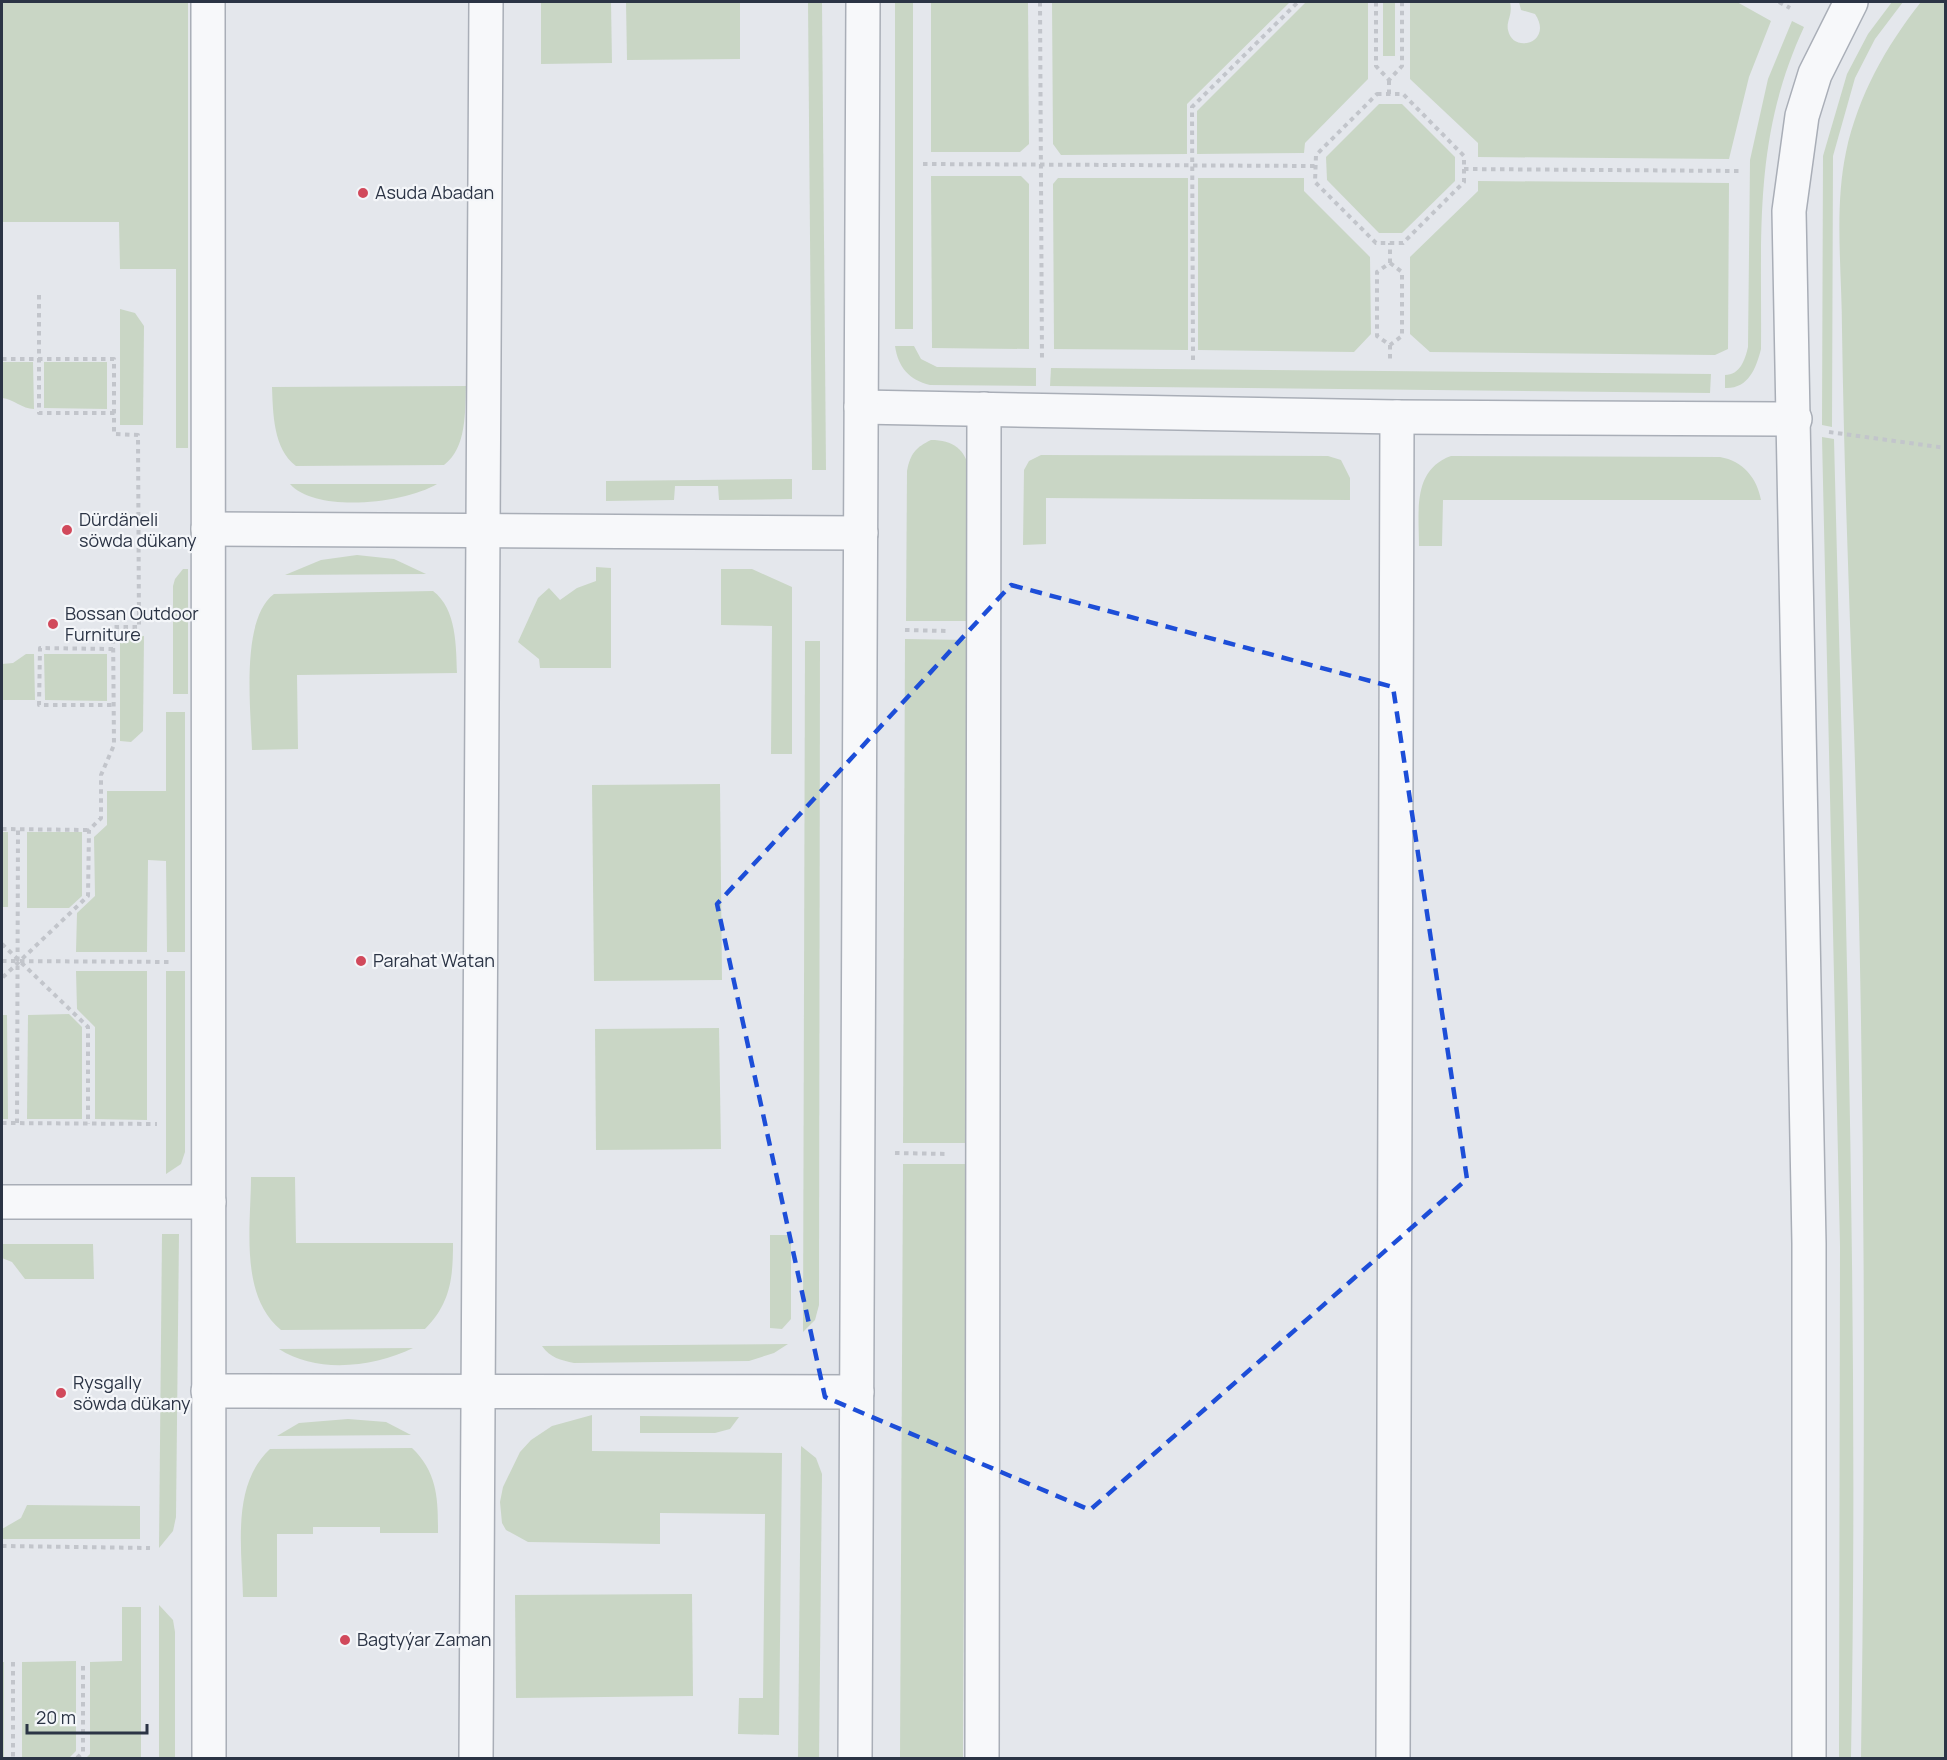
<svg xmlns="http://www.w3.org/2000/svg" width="1947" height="1760" viewBox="0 0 1947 1760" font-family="Manrope,sans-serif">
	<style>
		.green { fill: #c9d6c5 }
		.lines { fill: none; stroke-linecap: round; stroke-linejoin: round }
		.minor-casing { stroke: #a9aeb7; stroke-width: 36 }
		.path { stroke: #c2c5cb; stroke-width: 4; stroke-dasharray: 4.5 4.5; stroke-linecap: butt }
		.minor { stroke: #f7f8fa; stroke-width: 33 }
		.marked { fill: none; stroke: #1d4ed8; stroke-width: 4.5; stroke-dasharray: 12 8; stroke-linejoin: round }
		.poi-dot { fill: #d1495b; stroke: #f4f6f9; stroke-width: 2 }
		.labels { text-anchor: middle; stroke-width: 4.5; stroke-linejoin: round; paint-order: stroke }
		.poi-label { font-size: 18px; fill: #2b3445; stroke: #f4f6f9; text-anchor: start }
	</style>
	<rect width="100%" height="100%" fill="#e4e7ec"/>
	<g class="green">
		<polygon points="2,2 188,2 188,448 176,448 176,269 120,269 119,222 2,222"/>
		<polygon points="541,2 611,2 612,63 541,64"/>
		<polygon points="626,2 740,2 740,59 627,60"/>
		<polygon points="808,2 822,2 826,470 812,470"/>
		<rect x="895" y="2" width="18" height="327"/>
		<polygon points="931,2 1028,2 1029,144 1020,152 931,152"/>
		<polygon points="1052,2 1290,2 1187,104 1187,154 1061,155 1053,144"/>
		<polygon points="1306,2 1368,2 1368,79 1305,143 1304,153 1197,154 1197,111"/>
		<rect x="1383" y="2" width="12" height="54"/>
		<path d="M1410 2H1510C1513 15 1506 21 1508 30 1513 55 1554 42 1535 14L1521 10 1519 2H1737L1771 21 1749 77 1729 159 1478 157V143L1410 79Z"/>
		<polygon points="1892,2 1903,2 1875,39 1855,78 1833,156 1832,427 1822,425 1823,156 1847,74 1868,34"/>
		<path d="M1921 2H1946V1758H1861C1866 1416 1865 1074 1854 732 1849 598 1844 464 1842 330 1842 273 1834 209 1846 152 1858 96 1886 46 1921 2Z"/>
		<path d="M1792 21 1804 27C1753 137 1762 232 1761 349 1756 369 1748 389 1725 388V375C1740 375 1745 360 1748 347L1750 160 1768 79Z"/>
		<polygon points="1379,104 1402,104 1455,157 1455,181 1402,233 1379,233 1327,180 1326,157"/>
		<polygon points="931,176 1021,176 1029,184 1029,349 932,348"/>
		<polygon points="1058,178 1188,178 1188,350 1054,349 1053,184"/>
		<polygon points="1198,178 1304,178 1304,191 1370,257 1371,334 1354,352 1198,350"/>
		<polygon points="1478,181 1729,183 1728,349 1715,355 1430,352 1410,334 1410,257 1478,191"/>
		<polygon points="120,309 135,313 144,326 143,425 120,425"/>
		<path d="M895 346H914L921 359 937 367 1036 368V386L930 385C909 380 898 367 895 346Z"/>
		<path d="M2 362H33L34 409C22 409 14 399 2 398Z"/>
		<polygon points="44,362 107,362 107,409 44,408"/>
		<polygon points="1051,368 1711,374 1710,393 1050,386"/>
		<path d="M466 386C465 411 467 448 444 465L296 466C273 449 273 412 272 387Z"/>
		<path d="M1822 437 1834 439C1845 879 1859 1319 1851 1758H1839L1840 1246Z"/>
		<path d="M931 440C953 440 965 449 970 471L969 621H906L907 471C910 454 916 447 931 440Z"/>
		<polygon points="1041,455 1328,456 1341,460 1350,478 1350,500 1046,498 1046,544 1023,545 1024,470 1029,461"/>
		<path d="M1451 456 1720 457C1743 461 1757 478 1761 500H1443L1442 546H1419C1419 512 1412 470 1451 456Z"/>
		<polygon points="792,479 792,499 719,500 718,486 675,486 674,500 606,501 606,481"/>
		<path d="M290 484H437C405 503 317 514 290 484Z"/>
		<polygon points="357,555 394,559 426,574 285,575 321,560"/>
		<polygon points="596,567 611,568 611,668 540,668 539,659 518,642 538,598 549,588 560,600 577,588 596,581"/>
		<polygon points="183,569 188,569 188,694 173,694 173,586 175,579"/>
		<polygon points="721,569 752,569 792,587 792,754 771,754 772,626 721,625"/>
		<path d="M433 591C457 609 456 647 457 673L297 675 298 749 252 750C251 711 240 619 274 594Z"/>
		<polygon points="120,635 144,636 143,731 131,742 120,741"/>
		<polygon points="905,639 969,640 966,1143 903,1143"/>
		<polygon points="805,641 820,641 819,1305 815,1320 803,1332"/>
		<polygon points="26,654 34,654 35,700 2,700 2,664 13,663"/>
		<polygon points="44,654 107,654 107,701 45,700"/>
		<polygon points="166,712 185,712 185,952 167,952 166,861 148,860 147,952 76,952 77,913 95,896 94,837 107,825 107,791 166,791"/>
		<polygon points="720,784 722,980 594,981 592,785"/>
		<rect x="2" y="832" width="6" height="75"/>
		<polygon points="27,832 82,832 82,896 69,908 27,908"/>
		<polygon points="76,971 147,971 147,1120 95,1119 95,1027 77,1009"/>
		<polygon points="166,971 185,971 185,1152 181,1164 166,1174"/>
		<polygon points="69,1014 82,1027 82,1119 27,1119 28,1015"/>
		<polygon points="2,1015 7,1015 8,1119 2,1119"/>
		<polygon points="719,1028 721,1149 596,1150 595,1029"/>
		<polygon points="903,1164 966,1164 963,1758 900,1758"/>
		<path d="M251 1177H295L296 1243H453C453 1277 451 1303 425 1329L281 1330C239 1295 251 1226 251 1177Z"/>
		<polygon points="162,1234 179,1234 176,1517 173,1531 159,1548"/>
		<polygon points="770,1235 791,1235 791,1319 782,1329 770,1328"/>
		<polygon points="2,1244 93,1244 94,1279 25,1279 12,1262 2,1258"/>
		<path d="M788 1344 774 1353 749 1361 574 1363C561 1360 550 1358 542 1346Z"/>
		<path d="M413 1348C374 1367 317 1374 279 1349Z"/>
		<polygon points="592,1415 592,1451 782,1453 779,1735 738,1734 739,1698 763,1698 765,1514 660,1513 660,1544 528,1542 506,1530 502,1523 500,1502 503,1487 520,1452 531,1440 552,1426"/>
		<polygon points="640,1416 739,1417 730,1429 715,1433 640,1433"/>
		<polygon points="348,1419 386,1422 411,1435 277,1436 299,1423"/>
		<polygon points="801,1446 816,1458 822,1474 819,1758 798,1758"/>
		<path d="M412 1448C438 1473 438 1500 438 1533H380V1527H313V1534H277V1597H243C242 1549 231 1485 270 1449Z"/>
		<polygon points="27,1505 140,1506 140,1539 2,1539 2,1529 21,1518"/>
		<polygon points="692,1594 693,1696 516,1698 515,1595"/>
		<polygon points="159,1605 173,1620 175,1632 175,1758 159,1758"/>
		<polygon points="122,1607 141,1607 141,1758 86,1758 90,1754 90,1662 122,1661"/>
		<polygon points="76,1661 76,1751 69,1758 22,1758 22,1662"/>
		<rect x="2" y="1662" width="2" height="96"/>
	</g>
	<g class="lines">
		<g class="minor-casing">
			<g id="minor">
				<polyline points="208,2 209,1758"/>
				<polyline points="861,407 1397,417 1795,419"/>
				<polyline points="208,529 861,533"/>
				<polyline points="2,1202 209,1202"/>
				<polyline points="208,1391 857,1392"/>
				<polyline points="476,1758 486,2"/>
				<polyline points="855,1758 863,2"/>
				<polyline points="982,1758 984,409"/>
				<polyline points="1393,1758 1397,417"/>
				<polyline points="1809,1758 1809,1243 1789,211 1802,116 1815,74 1851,2"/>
			</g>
		</g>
		<g class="path">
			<polyline points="1040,2 1042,359"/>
			<polyline points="1376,2 1376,66 1389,80 1402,66 1402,2"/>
			<polyline points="1779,2 1790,8"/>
			<polygon points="1377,94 1403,94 1464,156 1464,182 1403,243 1376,243 1315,182 1316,155"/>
			<polyline points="1389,94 1389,80"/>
			<polyline points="923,164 1315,166"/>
			<polyline points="1464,169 1739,171"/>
			<polygon points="1390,263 1402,272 1402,336 1390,345 1377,336 1377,272"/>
			<polyline points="1390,263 1390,243"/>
			<polyline points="39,295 39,413 115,413"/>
			<polyline points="1390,345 1390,362"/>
			<polyline points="2,359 114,359 114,434 138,435 139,627 113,627 114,745 101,775 101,818 89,830 88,896 2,978"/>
			<polyline points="1193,360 1192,107 1298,2"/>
			<polyline points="1829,432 1946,448"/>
			<polyline points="905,630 947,631"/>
			<polyline points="113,649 40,648 39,705 114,705"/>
			<polyline points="2,829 89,830"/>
			<polyline points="2,944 88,1027 88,1124"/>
			<polyline points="2,961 172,962"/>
			<polyline points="2,1123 157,1124"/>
			<polyline points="17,1123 18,829"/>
			<polyline points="895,1153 947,1154"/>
			<polyline points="2,1546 150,1548"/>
			<polyline points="13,1662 13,1758"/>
			<polyline points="77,1758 83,1752 83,1662"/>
		</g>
		<use href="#minor" class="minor"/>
	</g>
	<path class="marked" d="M1011 585 1393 687 1467 1179 1090 1510 825 1397 717 904Z"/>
	<g class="poi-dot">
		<circle cx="363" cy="193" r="6"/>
		<circle cx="67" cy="530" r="6"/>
		<circle cx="53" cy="624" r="6"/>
		<circle cx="361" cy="961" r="6"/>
		<circle cx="61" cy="1393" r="6"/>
		<circle cx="345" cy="1640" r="6"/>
	</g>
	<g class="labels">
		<g class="poi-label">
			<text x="375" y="199">Asuda Abadan</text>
			<text x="79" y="526">Dürdäneli<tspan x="79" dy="21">söwda dükany</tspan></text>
			<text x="65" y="620">Bossan Outdoor<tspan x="65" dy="21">Furniture</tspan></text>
			<text x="373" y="967">Parahat Watan</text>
			<text x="73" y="1389">Rysgally<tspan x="73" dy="21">söwda dükany</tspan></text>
			<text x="357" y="1646">Bagtyýar Zaman</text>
		</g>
	</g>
	<rect width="1947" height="1760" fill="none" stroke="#2b3445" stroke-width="6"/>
	<path d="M27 1724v9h120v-9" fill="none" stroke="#2b3445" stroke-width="3"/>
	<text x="36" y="1724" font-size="18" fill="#2b3445" stroke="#f4f6f9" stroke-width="4.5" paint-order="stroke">20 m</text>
</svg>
